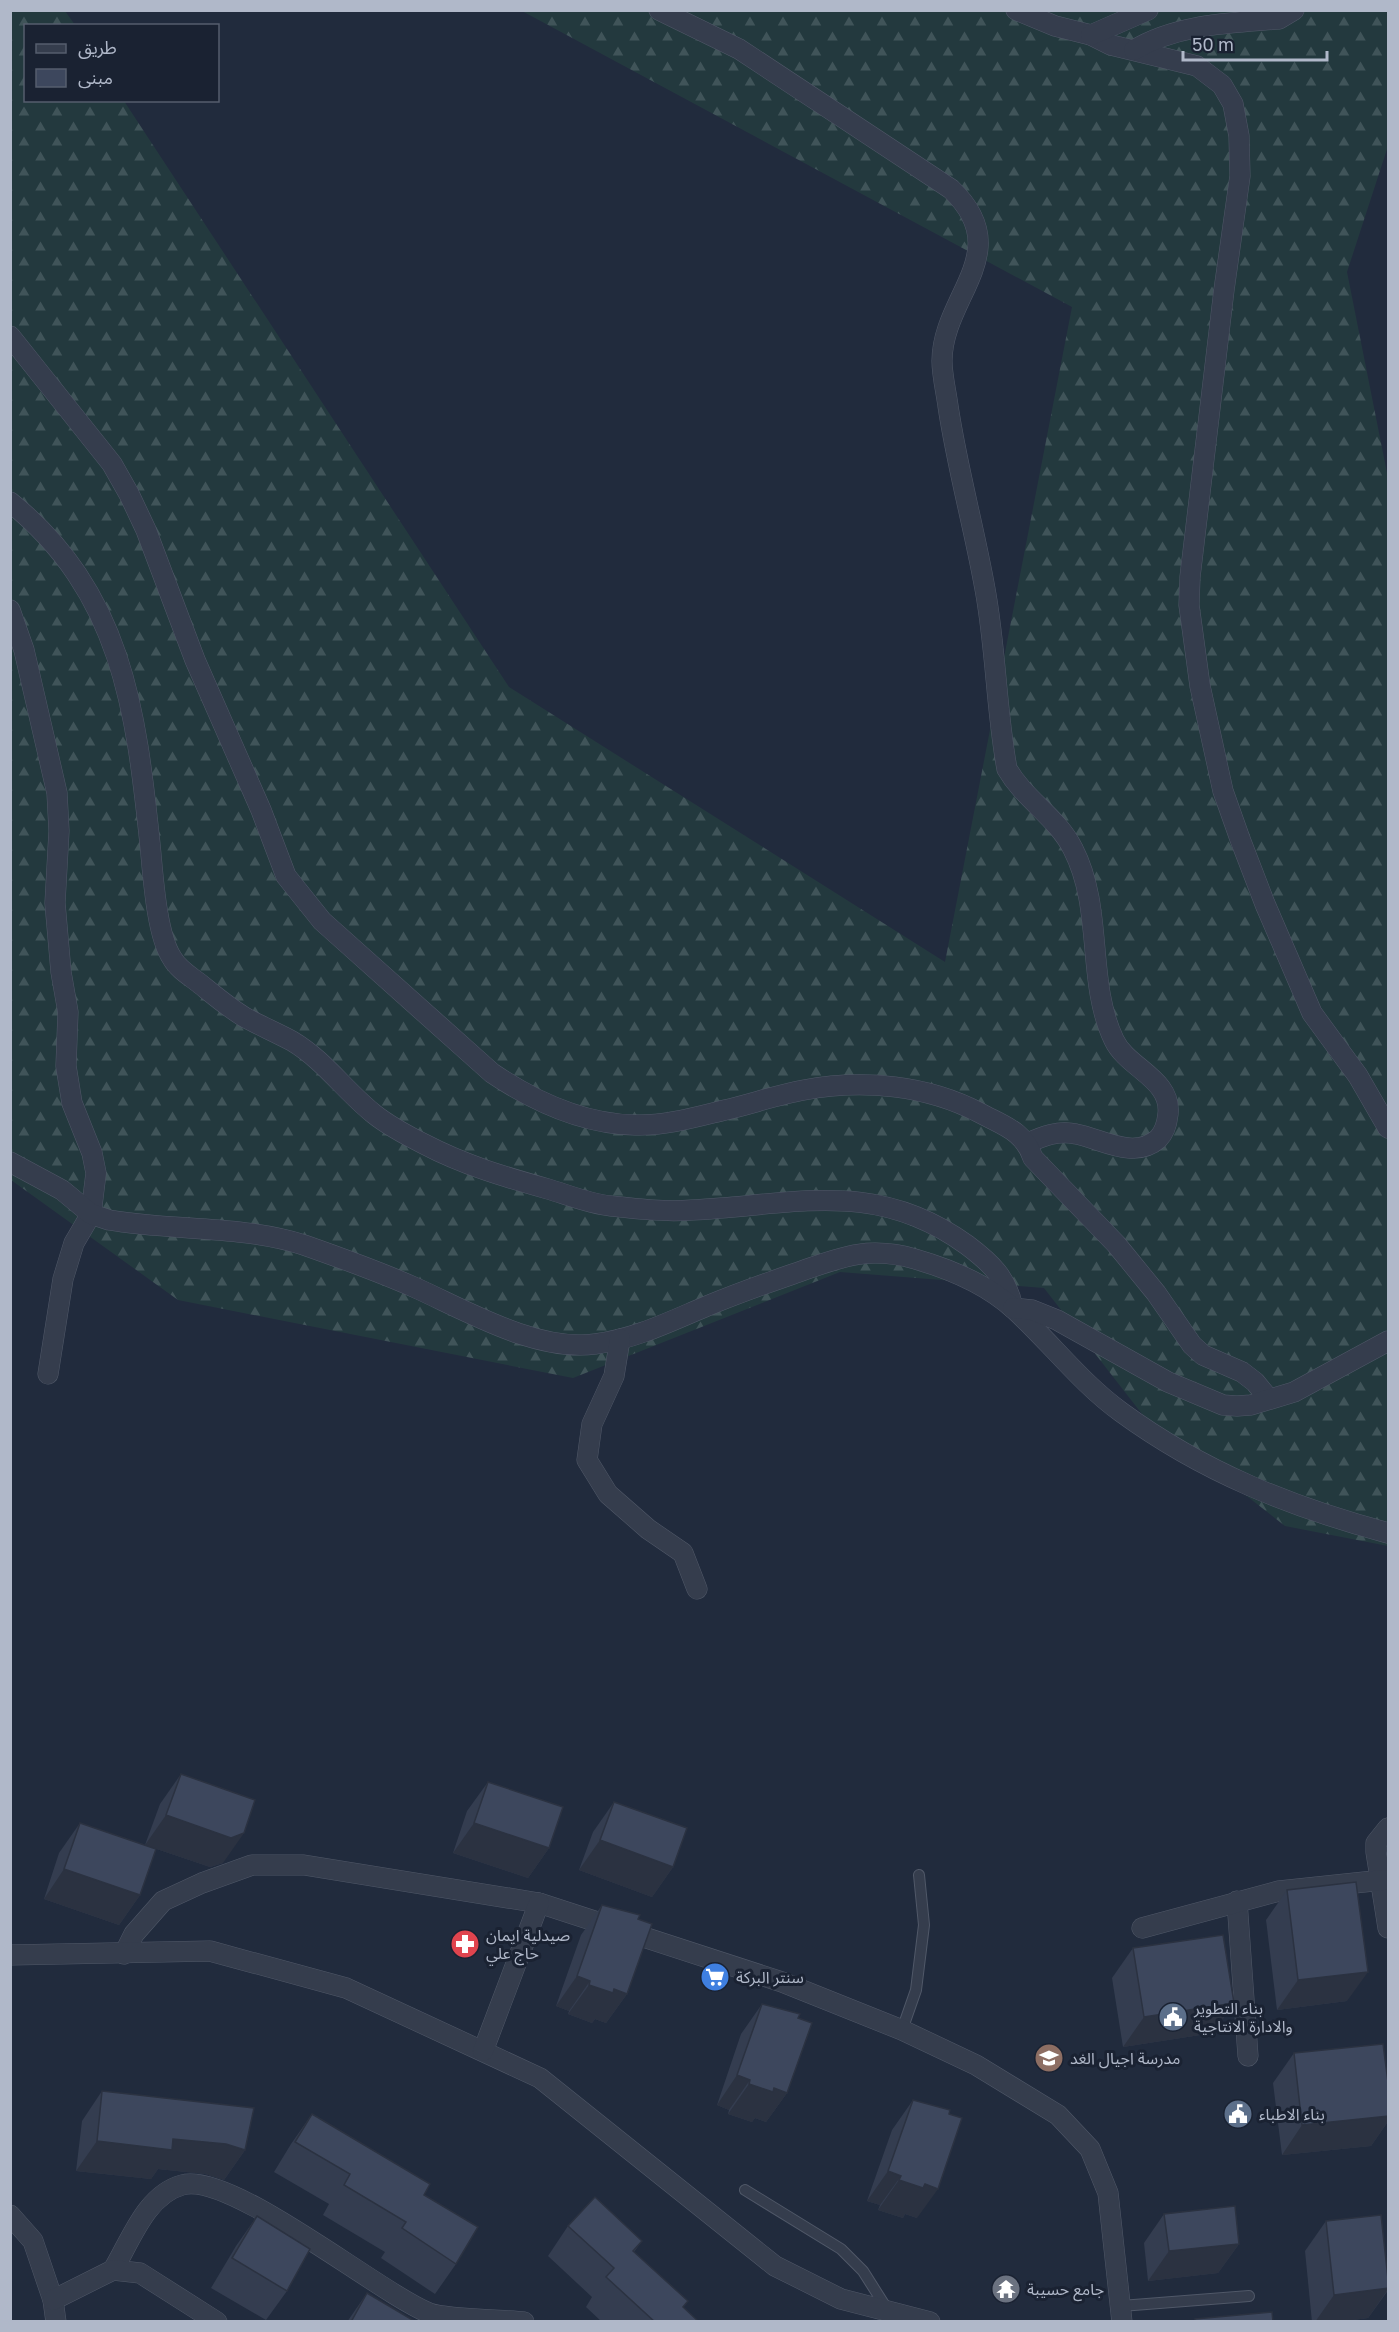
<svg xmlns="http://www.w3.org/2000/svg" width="1399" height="2332" viewBox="0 0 1399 2332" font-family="'Golos Text','Noto Sans Arabic',sans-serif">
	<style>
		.forest { fill: url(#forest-firs) }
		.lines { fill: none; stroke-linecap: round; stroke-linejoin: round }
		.lane-casing { stroke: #505868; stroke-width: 12 }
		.street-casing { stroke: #505868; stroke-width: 21 }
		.lane { stroke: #353d4d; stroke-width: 10 }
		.street { stroke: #353d4d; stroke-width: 20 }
		.wall { fill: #343d50 }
		.shaded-wall { fill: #2b3241 }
		.building { fill: #3d475d; stroke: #2b3241; stroke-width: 1.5 }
		.labels { text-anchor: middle; stroke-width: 6; stroke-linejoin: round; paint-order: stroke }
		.poi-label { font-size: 16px; fill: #b0b8c9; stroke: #1a2232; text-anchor: start }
	</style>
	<defs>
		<pattern id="forest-firs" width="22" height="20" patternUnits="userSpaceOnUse" patternTransform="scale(1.5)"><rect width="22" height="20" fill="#23393e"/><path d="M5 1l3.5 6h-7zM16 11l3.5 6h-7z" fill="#405459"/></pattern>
	</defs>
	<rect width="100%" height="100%" fill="#212b3d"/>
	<polygon class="forest" points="11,11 65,11 75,25 26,26 26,100 124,101 509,687 945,962 1072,307 522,11 1388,11 1388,146 1347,272 1388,478 1388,1546 1285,1526 1142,1414 1044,1288 840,1272 573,1378 178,1300 11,1180"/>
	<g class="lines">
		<g class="lane-casing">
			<g id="lane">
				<polyline points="902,2030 916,1990 924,1925 919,1875"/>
				<polyline points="745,2190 841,2249 863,2271 887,2309"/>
				<polyline points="1121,2306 1249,2296"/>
			</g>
		</g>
		<g class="street-casing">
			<g id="street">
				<path d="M659 10 739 49 951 189C1017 252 942 296 942 361 942 375 946 391 948 406 957 467 974 527 985 589 996 648 996 709 1007 769 1025 800 1057 817 1073 849 1104 909 1086 982 1114 1040 1127 1068 1172 1079 1168 1114 1167 1124 1165 1132 1158 1139 1134 1160 1102 1139 1076 1134 1059 1130 1043 1136 1028 1143"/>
				<polyline points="1016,10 1055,26 1091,35 1111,45 1197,66 1222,85 1233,104 1239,136 1240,176 1224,290 1190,577 1189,605 1200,686 1223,791 1240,839 1265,904 1312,1013 1358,1076 1388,1128"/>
				<polyline points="1091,35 1148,10"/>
				<path d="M1134 50C1177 24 1230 23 1279 19L1294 10"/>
				<path d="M10 336 112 464 129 494 146 530 195 660 261 810 286 876 322 921 492 1073C535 1102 583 1124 635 1125 665 1126 696 1117 725 1110 751 1104 777 1095 804 1090 863 1079 927 1085 980 1113 1004 1126 1024 1131 1033 1158L1116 1244 1156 1293 1192 1345 1203 1355 1242 1372 1255 1382 1269 1399"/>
				<path d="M10 502C122 592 136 710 150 844 153 873 156 934 172 958 178 969 190 976 199 983 214 995 229 1008 246 1018 261 1026 277 1033 292 1041 324 1060 345 1091 374 1114 389 1126 406 1135 424 1144 464 1165 505 1177 548 1189 568 1195 590 1204 611 1206 638 1209 665 1212 692 1210 795 1205 875 1178 967 1245 991 1263 1007 1278 1013 1308"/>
				<polyline points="10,610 24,650 57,793 59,831 55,903 61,972 68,1012 66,1066 72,1103 92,1153 96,1173 91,1214 74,1243 63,1279 48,1374"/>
				<path d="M10 1162 62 1190 91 1214 109 1220C173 1231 241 1225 304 1245 341 1258 380 1272 416 1288 467 1311 537 1352 595 1344 635 1339 671 1321 707 1306 736 1294 764 1284 793 1274 839 1258 866 1245 915 1259 950 1269 988 1285 1015 1310 1051 1343 1081 1383 1121 1412 1203 1472 1291 1507 1388 1533"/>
				<polyline points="1013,1308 1032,1310 1057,1320 1168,1382 1223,1405 1237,1406 1251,1405 1294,1392 1388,1341"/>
				<polyline points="620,1339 614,1376 592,1424 587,1460 608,1494 648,1529 683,1553 697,1589"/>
				<polyline points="1388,1828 1376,1843 1376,1852 1388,1928"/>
				<polyline points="1237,1901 1248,2056"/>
				<polyline points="1142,1928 1279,1891 1383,1880"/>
				<polyline points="124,1954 134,1934 163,1901 202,1883 252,1865 304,1865 539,1903 782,1982 902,2030 976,2065 1058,2115 1090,2149 1108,2193 1122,2322"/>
				<polyline points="10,1955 210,1951 346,1988 540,2078 775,2266 841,2299 930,2322"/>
				<polyline points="483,2051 539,1903"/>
				<polyline points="10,2215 33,2241 53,2300 56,2322"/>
				<path d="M113 2270C131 2240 146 2195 182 2185 230 2171 376 2291 429 2313 444 2319 504 2320 524 2322"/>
				<polyline points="53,2300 113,2270 140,2273 217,2322"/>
			</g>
		</g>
		<use href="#lane" class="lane"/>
		<use href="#street" class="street"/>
	</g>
	<g class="wall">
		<polygon points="181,1774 223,1863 210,1867 145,1845 160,1804"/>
		<polygon points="488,1782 549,1848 528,1878 453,1853 467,1811"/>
		<polygon points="614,1802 673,1867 652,1897 579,1870 593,1832"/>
		<polygon points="80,1823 140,1895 119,1925 44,1899 59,1853"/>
		<polygon points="1287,1890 1347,2001 1277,2010 1266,1920"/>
		<polygon points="602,1905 638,1919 627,1994 606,2023 595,2019 592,2023 568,2014 569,2011 556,2006 581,1935"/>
		<polygon points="1133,1948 1234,2003 1213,2033 1123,2047 1112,1978"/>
		<polygon points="762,2004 798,2018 787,2093 766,2122 755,2118 752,2122 728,2114 729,2110 717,2105 741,2034"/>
		<polygon points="1294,2053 1389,2090 1389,2120 1371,2146 1282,2155 1273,2083"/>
		<polygon points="102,2091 245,2150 224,2180 205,2174 158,2169 151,2179 76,2171 82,2121"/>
		<polygon points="913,2100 917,2218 905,2214 903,2218 878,2210 880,2205 867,2201 892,2130"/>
		<polygon points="312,2114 424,2195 456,2264 435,2294 381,2258 385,2252 323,2215 329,2204 274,2172 291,2144"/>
		<polygon points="1164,2214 1239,2244 1218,2273 1148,2281 1144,2243"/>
		<polygon points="257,2216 287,2291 266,2320 211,2288 236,2246"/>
		<polygon points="1326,2221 1389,2284 1389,2289 1368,2318 1338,2322 1312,2322 1305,2251"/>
		<polygon points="568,2226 642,2241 634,2252 683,2308 699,2322 602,2322 586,2307 592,2297 548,2256"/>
		<polygon points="367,2293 416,2322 347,2322"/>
	</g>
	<g class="shaded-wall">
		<polygon points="166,1815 244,1833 223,1863 210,1867 145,1845"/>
		<polygon points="474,1823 549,1848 528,1878 453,1853"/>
		<polygon points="600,1840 673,1867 652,1897 579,1870"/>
		<polygon points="64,1869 140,1895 119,1925 44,1899"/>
		<polygon points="1368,1972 1347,2001 1277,2010 1298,1980"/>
		<polygon points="577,1976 590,1981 569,2011 556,2006"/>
		<polygon points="589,1985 614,1989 627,1994 606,2023 595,2019 592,2023 568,2014"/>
		<polygon points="1234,2003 1213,2033 1123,2047 1144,2017"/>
		<polygon points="737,2075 750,2080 729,2110 717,2105"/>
		<polygon points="749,2084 774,2088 787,2093 766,2122 755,2118 752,2122 728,2114"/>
		<polygon points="1389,2116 1389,2120 1371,2146 1282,2155 1302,2125"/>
		<polygon points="173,2139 226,2144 245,2150 224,2180 205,2174 158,2169 151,2179 76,2171 97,2141"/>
		<polygon points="888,2171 901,2176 880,2205 867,2201"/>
		<polygon points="899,2180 925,2184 938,2189 917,2218 905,2214 903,2218 878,2210"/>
		<polygon points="1239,2244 1218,2273 1148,2281 1169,2251"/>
		<polygon points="1389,2288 1368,2318 1338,2322 1315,2322 1334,2295"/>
	</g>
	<g class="building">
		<polygon points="181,1774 255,1800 244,1833 231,1838 166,1815"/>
		<polygon points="488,1782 563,1807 549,1848 474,1823"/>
		<polygon points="614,1802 687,1828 673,1867 600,1840"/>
		<polygon points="80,1823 156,1849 140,1895 64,1869"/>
		<polygon points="1356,1882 1368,1972 1298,1980 1287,1890"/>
		<polygon points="602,1905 640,1915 638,1919 652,1924 627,1994 614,1989 613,1993 589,1985 590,1981 577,1976"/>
		<polygon points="1223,1935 1234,2003 1144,2017 1133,1948"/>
		<polygon points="762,2004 800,2014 798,2018 812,2023 787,2093 774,2088 773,2092 749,2084 750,2080 737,2075"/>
		<polygon points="1383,2044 1389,2090 1389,2116 1302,2125 1294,2053"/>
		<polygon points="102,2091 254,2108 245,2150 226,2144 173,2139 172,2150 97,2141"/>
		<polygon points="913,2100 950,2110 949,2114 962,2118 938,2189 925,2184 923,2188 899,2180 901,2176 888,2171"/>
		<polygon points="312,2114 430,2184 424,2195 478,2227 456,2264 402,2228 406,2222 344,2185 350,2174 295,2142"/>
		<polygon points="595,2197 642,2241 633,2251 688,2301 683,2307 699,2322 655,2322 606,2277 614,2268 568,2226"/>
		<polygon points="1235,2206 1239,2244 1169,2251 1164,2214"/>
		<polygon points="1381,2215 1389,2288 1334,2295 1326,2221"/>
		<polygon points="257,2216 310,2249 287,2291 232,2258"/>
		<polygon points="367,2293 416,2322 351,2322"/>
		<polygon points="1272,2312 1273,2322 1195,2322 1195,2319"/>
	</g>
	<defs>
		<g id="pharmacy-disc" transform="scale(1.5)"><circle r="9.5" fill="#e0444e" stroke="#1a2232"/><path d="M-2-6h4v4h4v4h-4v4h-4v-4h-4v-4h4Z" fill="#fff"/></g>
		<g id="supermarket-disc" transform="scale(1.5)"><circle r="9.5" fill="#3f7fe0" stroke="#1a2232"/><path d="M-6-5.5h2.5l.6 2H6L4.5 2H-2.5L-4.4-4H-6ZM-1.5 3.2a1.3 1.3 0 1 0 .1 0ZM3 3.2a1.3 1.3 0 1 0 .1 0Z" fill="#fff"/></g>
		<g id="civic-disc" transform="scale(1.5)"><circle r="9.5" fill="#5c6f8a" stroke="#1a2232"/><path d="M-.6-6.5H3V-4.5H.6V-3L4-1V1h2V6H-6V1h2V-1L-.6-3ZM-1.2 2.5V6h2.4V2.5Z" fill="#fff"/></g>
		<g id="school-disc" transform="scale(1.5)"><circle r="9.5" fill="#8d6e63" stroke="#1a2232"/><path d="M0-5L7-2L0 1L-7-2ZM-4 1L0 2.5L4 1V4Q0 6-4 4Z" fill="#fff"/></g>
		<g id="temple-disc" transform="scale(1.5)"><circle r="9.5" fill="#6b7280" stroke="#1a2232"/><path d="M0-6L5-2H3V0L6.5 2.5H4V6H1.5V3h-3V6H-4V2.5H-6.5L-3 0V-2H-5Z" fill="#fff"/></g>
	</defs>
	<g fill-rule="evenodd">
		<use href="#pharmacy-disc" x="465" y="1944"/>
		<use href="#supermarket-disc" x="715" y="1977"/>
		<use href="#civic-disc" x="1173" y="2017"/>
		<use href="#school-disc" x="1049" y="2058"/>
		<use href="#civic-disc" x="1238" y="2114"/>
		<use href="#temple-disc" x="1006" y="2289"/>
	</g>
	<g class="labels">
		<g class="poi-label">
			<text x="486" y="1941">صيدلية ايمان<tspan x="486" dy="18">حاج علي</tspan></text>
			<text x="736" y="1983">سنتر البركة</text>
			<text x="1194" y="2014">بناء التطوير<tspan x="1194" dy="18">والادارة الانتاجية</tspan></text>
			<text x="1070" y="2064">مدرسة اجيال الغد</text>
			<text x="1259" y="2120">بناء الاطباء</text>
			<text x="1027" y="2295">جامع حسيبة</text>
		</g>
	</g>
	<rect width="1399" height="2332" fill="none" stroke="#b0b8c9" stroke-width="24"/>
	<rect x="24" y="24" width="195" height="78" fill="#1a2232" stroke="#565e6e" stroke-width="1.5"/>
	<rect x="36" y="44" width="30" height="9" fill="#353d4d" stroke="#565e6e" stroke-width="1.5"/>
	<text x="78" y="54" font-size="18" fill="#b0b8c9">طريق</text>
	<rect x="36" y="69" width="30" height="18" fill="#3d475d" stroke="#565e6e" stroke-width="1.5"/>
	<text x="78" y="84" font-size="18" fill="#b0b8c9">مبنى</text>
	<path d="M1183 51v9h144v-9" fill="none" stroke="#b0b8c9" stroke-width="3"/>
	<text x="1192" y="51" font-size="18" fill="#b0b8c9" stroke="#1a2232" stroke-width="4.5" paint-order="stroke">50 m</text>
</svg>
